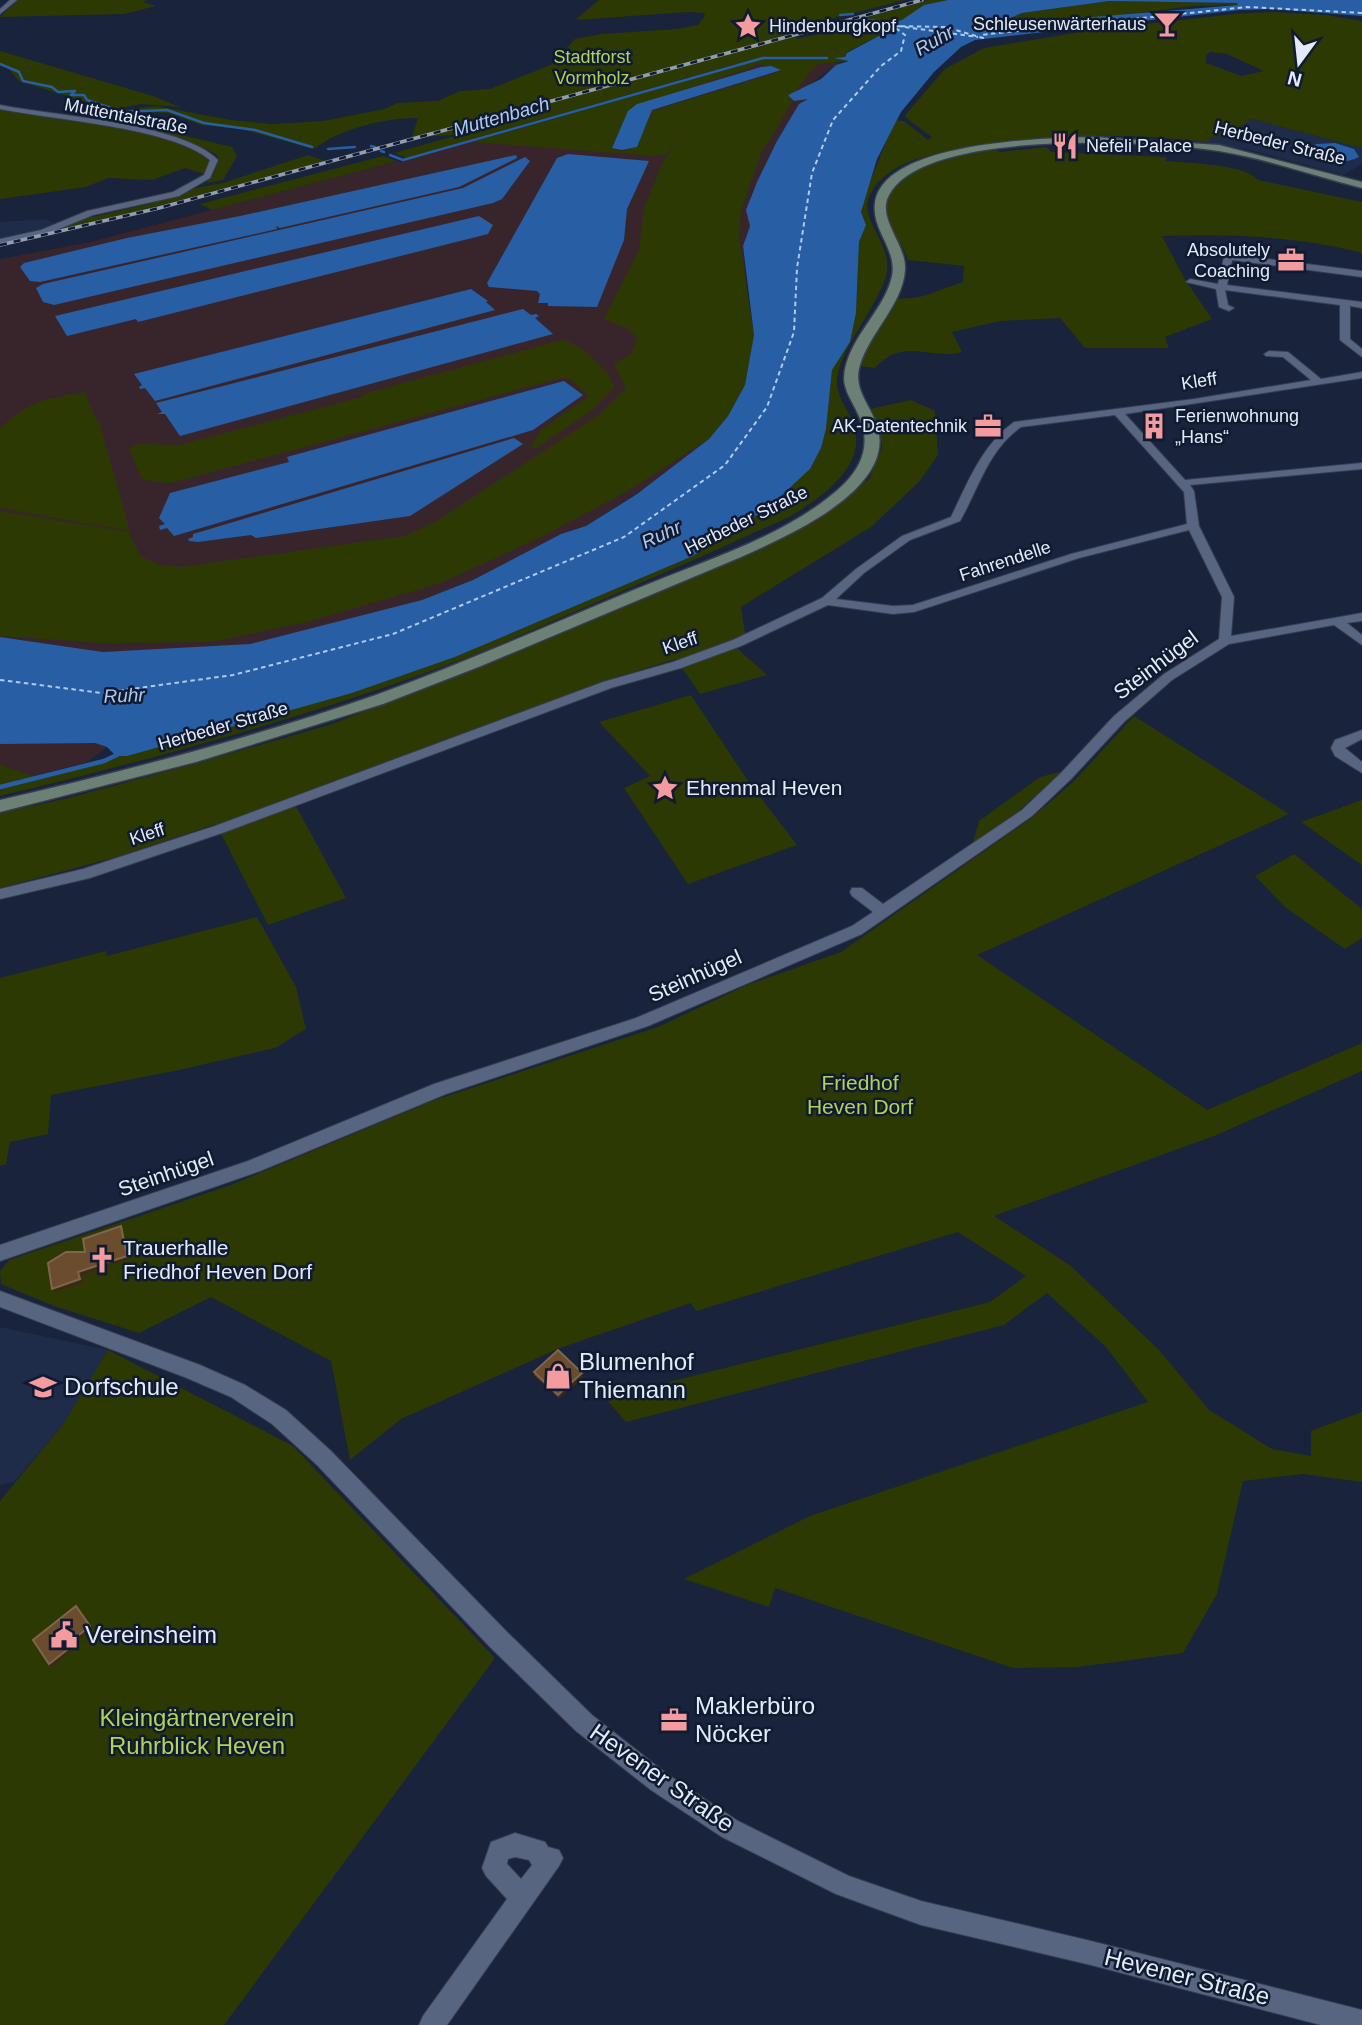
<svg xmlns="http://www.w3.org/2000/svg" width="1362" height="2025" viewBox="0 0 1362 2025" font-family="Helvetica,sans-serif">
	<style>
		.commercial { fill: #38252c }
		.built { fill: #1e2b49 }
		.green { fill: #2d3903; fill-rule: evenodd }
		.water { fill: #285ea4; fill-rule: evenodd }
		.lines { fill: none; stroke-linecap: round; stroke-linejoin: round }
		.stream-far1 { stroke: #285ea4; stroke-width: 2.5 }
		.stream { stroke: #285ea4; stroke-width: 4.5 }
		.ferry { stroke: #aecaf1; stroke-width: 2; stroke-dasharray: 4.5 3.5; stroke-linecap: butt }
		.street-casing { stroke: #353d51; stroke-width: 2 }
		.secondary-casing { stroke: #353d51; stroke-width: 3 }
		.street { fill: #586580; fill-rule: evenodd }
		.secondary { fill: #6c8076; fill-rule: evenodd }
		.rail-casing { stroke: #949db0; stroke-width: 3.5 }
		.rail { stroke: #101a30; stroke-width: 2.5; stroke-dasharray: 7; stroke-linecap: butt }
		.wall { fill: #5c3813 }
		.shaded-wall { fill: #3b2819 }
		.building { fill: #6b4c2c; stroke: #7e654d; stroke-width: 2 }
		.labels { text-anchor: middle; stroke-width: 5; stroke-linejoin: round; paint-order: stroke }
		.far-poi-label { font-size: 18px; fill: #e3ebfb; stroke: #101a30; text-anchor: end }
		.far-park-label { font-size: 18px; fill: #b2d355; stroke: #101a30 }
		.far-street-label { font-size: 18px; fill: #e3ebfb; stroke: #101a30 }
		.far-water-label { font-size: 19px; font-style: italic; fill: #aecaf1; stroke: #101a30 }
		.street-label { font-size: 21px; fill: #e3ebfb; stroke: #101a30 }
		.poi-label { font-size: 21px; fill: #e3ebfb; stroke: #101a30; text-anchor: start }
		.park-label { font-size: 21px; fill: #b2d355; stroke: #101a30 }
		.near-poi-label { font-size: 24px; fill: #e3ebfb; stroke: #101a30; text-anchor: start }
		.near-park-label { font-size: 24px; fill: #b2d355; stroke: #101a30 }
		.near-street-label { font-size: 24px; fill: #e3ebfb; stroke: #101a30 }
	</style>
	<rect width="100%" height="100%" fill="#19233b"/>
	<g class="commercial">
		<polygon points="766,59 844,63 836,65 805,88 793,91 809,99 799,104 777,141 751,195 748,215 750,226 743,246 750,316 709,439 665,475 586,526 561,534 473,580 422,600 297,634 250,644 218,648 103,652 0,637 0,259 91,242 397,161 401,162"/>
		<polygon points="52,743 95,743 107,747 88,762 0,785 0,744"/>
	</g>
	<g class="built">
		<polygon points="1252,119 1362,148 1362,164 1344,175 1246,149 1170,138"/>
		<polygon points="45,219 54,223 47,229 0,239 0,222"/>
		<polygon points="0,1327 108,1350 64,1423 14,1482 0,1485"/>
	</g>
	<g class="green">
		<polygon points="18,0 147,0 143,2 156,6 124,14 0,17"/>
		<path d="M599 0H905L806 25 796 39 868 23 890 26 888 31 847 52 844 58 850 61 819 64 813 69 799 86 786 113 761 153 741 211 739 237 754 335 750 362 745 385 728 416 709 439 626 492 543 536 441 583 307 622 211 642 104 643 0 636V511L129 532 140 556 160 565 181 567 405 536 440 519 600 414 626 388 614 364 632 353 637 338 629 329 604 319 639 250 644 208 664 160 693 119 667 154 655 156 473 142 737 66 736 64 406 158 394 153 458 135 412 137 418 118C385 118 341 128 314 149L241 129 201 125 169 113 115 111 156 106 231 120 272 124 323 121 385 109 397 103 438 101 460 91 490 89 553 64 575 39 601 34 677 29 698 25 705 16 704 13 689 12 575 20ZM757 63 782 71 652 111 637 147 622 151 611 148 632 107 753 67Z"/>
		<polygon points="928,0 948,0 924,5 917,12 898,22 882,23 866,18"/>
		<polygon points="1109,1 1237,3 1238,5 1193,6 1005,30 987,28 1022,13"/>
		<path d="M1272 12 1326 15 1362 21V148L1252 119 1225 136 1211 137 1208 142C1129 133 1052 133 974 147 937 154 890 157 870 195 857 219 895 245 886 276 877 308 837 352 837 382 837 396 846 407 851 418 871 460 830 491 799 511 784 521 765 527 749 535 706 555 663 573 620 592 557 619 495 648 431 671 290 722 146 761 0 796V765L40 778 352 693 455 657 693 556 768 508 810 469 821 448 826 429 832 370 850 342 856 313 859 242 866 225 861 212 865 194 895 120 904 121 928 140 932 137 905 117 906 114 945 69 984 48 1092 30 1235 14ZM1211 52 1227 54 1264 71 1241 76 1206 63V55Z"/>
		<polygon points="0,51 153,96 180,107 141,104 111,110 19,81 7,67 0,66"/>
		<path d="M0 108C45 119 184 130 210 160L204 174 185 168 152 180 108 178 86 187 0 199Z"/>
		<polygon points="92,118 152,128 232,147 237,156 223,180 206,183 213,175 219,160 216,154 204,148"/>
		<path d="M1047 147 1051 152 1166 157V161C1186 163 1246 164 1258 180L1362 202V253C1298 236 1229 234 1162 236L1184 278 1212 319 1165 337 1169 348H1085L1060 318 1000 321 952 332 962 352C929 361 905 336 875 368L859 366 895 298C922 301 937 290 963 282L964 266 908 260C903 245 891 232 887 216 873 169 964 154 994 149L1000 152Z"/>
		<polygon points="308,155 326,161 135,212 62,229 75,221 149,204 195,188 223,183"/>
		<polygon points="383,156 397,161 212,210 200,204"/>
		<path d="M562 340C577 341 613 372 614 388L591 411 535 449 531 446 541 430 589 396 570 379 561 378 171 483 155 482 141 478 129 449 137 444 179 445 362 397 363 394Z"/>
		<path d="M85 392 97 422 99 421 130 531 0 508V428C33 399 43 400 85 392Z"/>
		<polygon points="911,400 935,411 938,455 919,482 871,527 741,607 745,634 730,642 767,675 700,694 676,659 604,681 292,799 346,898 268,925 216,824 117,857 0,888 0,813 64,799 191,765 332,724 508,656 766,547 827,512 869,479 882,448 879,424 870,409"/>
		<polygon points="691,695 748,781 797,845 688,884 624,788 650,776 599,722"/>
		<polygon points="1134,716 1289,814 977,955 1207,1110 1362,1043 1362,1071 1214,1136 994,1216 1071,1266 1159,1350 1209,1410 1272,1449 1311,1456 1311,1431 1362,1412 1362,1482 1303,1474 1243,1481 1217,1594 1183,1653 1078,1667 1013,1668 775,1588 769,1607 684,1579 810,1516 1148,1402 1106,1347 1047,1293 1004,1325 626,1422 605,1398 990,1302 1026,1276 958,1232 696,1311 691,1303 560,1348 401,1419 350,1460 331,1361 211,1297 139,1333 54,1306 1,1284 0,1271 9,1260 231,1185 435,1100 658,1027 747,985 841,952 1033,817 1074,781"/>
		<polygon points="1064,771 1017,812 972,846 979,821 1040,777"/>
		<polygon points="1362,800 1362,865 1301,822"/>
		<polygon points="1294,854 1362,909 1362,938 1345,949 1286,908 1255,876"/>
		<polygon points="257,917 296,987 306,1029 275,1048 179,1070 51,1095 48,1134 10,1142 6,1164 0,1166 0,978 106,951 107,956"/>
		<polygon points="108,1350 293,1446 495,1658 224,2025 0,2025 0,1501 64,1423"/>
	</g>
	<g class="water">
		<path d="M948 0H1362V16L1272 9 1239 10 975 40 961 47 934 72 901 112 877 159 861 212 866 225 859 242 856 313 850 342 832 370 826 429 821 448 810 469 768 508 693 556 455 657 352 693 127 756H116L107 747 95 743 0 744V637L103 652 250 644 422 600 473 580 561 534 586 526 637 494 709 439 728 416 745 385 754 335 743 246 750 226 746 210 757 182 777 141 799 104 808 99 794 101 788 95 821 79 836 65 849 61 834 58 845 57 847 53 888 31 893 25 889 23 902 20 924 5ZM1109 1 1237 3 1238 5 1081 18 1054 25 1005 30 987 28 1022 13Z"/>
		<polygon points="771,66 781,70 652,110 637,147 622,150 612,148 628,111 637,104 761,67"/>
		<path d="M1335 143 1354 149 1359 157C1345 165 1320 163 1308 150L1316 144Z"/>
		<polygon points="568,154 649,161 627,209 624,240 597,307 548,306 548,303 538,303 540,294 537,291 489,287 487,283 557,158"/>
		<polygon points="516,155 517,158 459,187 280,228 276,226 277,229 40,282 30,281 20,267 24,263 127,238 240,216"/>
		<polygon points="525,157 530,161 502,199 493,203 54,305 43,302 36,288 43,284 463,188"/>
		<polygon points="479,216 493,225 488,234 138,322 136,319 67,336 55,316"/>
		<polygon points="471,289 488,301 486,302 495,310 155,401 145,388 140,389 139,387 142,385 134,374"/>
		<polygon points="523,309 531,315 536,314 539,316 535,318 553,334 180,436 165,414 157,414 162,412 156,403"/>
		<polygon points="564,381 583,395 533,430 174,536 167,528 160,530 159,526 165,524 159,518 170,493 289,462 287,457"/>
		<polygon points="514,438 523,444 410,516 256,538 251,535 198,542 189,541 188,539 193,537 193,534"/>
	</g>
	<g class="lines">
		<g class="stream-far1">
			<polyline points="840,15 853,14"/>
			<polyline points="869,20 897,23"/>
			<polyline points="0,64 19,72 23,81 52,87 58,92 75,91 71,95 84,95 87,100 111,108"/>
			<polyline points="118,112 167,110 204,123 255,130 312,147"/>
			<polyline points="371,146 375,147"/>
			<polyline points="328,149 355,147"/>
			<polyline points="381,151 384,152"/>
			<polyline points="390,155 403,160 763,58 827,58"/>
		</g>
		<polyline class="stream" points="0,787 104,761 121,753"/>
		<g class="ferry">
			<polyline points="897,26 978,37"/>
			<polyline points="0,680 102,693 233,675 393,634 624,537 725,465 767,407 794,332 797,268 812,173 833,120 881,66 901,51 905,35 893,26 945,27 983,38 982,35 989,34 1247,7 1362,13"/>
		</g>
		<g class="street-casing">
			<g id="street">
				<polygon points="10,0 17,0 0,14 0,9"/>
				<path d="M0 105C54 116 182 123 218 160L210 178 179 196 93 215 47 234 0 245V239L41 230 87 211 173 192 204 175 210 160C171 127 53 120 0 109Z"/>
				<polygon points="1228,254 1362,271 1362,277 1232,260 1227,285 1362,302 1362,308 1350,306 1350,339 1362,349 1362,357 1340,340 1340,305 1225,290 1228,305 1234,308 1229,311 1219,307 1216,289 1186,282 1190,279 1218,284 1224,257"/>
				<path d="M1269 351 1288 352 1321 379 1362 372V378L1125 414 1185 480 1362 463V469L1190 485 1194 491 1199 526 1234 597 1231 636 1362 613V621L1347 623 1362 635V645L1334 625 1229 644 1172 680 1124 722 1071 779 1032 816 862 934 648 1026 446 1094 260 1171 0 1261V1245L248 1161 434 1084 636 1018 852 926 873 912 852 896 850 892 852 888H862L883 904 1022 810 1061 773 1114 716 1164 674 1219 639 1222 597 1189 530 1079 558 914 612 893 614 828 605 741 646 681 668 611 688 225 832 90 878 0 899V889L83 869 215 826 603 682 673 662 733 640 822 598 856 569 902 536 951 517C968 482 982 445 1014 422L1194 399 1311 380 1283 357 1266 356 1264 354ZM1115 415 1184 492 1187 524 1071 554 913 605 893 606 836 599 864 573 910 540 960 521C979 488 988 450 1021 427Z"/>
				<polygon points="1362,730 1362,739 1345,748 1362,762 1362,773 1335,756 1331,748 1335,740"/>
				<polygon points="0,1291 200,1365 245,1385 286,1410 331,1451 507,1632 592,1715 667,1774 738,1821 849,1876 921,1901 1091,1941 1362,2010 1362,2025 1321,2025 1091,1965 921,1925 836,1894 722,1837 651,1790 576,1731 491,1648 317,1465 272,1424 231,1397 187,1378 0,1307"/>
				<path d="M515 1833 545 1842 548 1847 559 1850 563 1858 559 1866 447 2025H419L423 2016 507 1899 486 1876 482 1868 491 1842ZM515 1857 529 1860 532 1865 521 1879 507 1864 508 1859Z"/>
			</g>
		</g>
		<g class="secondary-casing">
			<path id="secondary" d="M1093 137 1219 145 1362 182V188C1314 176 1268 159 1219 151 1153 141 924 128 889 195 876 219 907 244 905 270 903 304 870 332 860 365 852 390 872 406 878 429 894 491 785 537 741 557L481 666 383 704 196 762 0 812V800C126 771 251 738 373 696 462 664 549 625 636 589 703 561 791 535 844 484 865 463 871 439 857 412 852 401 844 390 844 378 845 342 882 313 891 280 900 251 871 231 875 203 883 141 1047 138 1093 137Z"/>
		</g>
		<use href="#street" class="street"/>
		<use href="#secondary" class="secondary"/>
		<g class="rail-casing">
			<polyline id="rail" points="0,245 159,208 922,0"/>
		</g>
		<use href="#rail" class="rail"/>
	</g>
	<polygon class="wall" points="534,1372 583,1377 559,1398 534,1375"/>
	<g class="shaded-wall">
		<polygon points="121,1226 123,1230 129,1259 80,1276 83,1283 54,1292 52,1289 78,1272"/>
		<polygon points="582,1373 583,1377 559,1398 558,1395"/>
		<polygon points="76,1606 93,1628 67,1649 69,1652 52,1667 49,1664 64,1647"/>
	</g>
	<g class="building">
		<polygon points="121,1226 127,1256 78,1272 80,1279 52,1289 48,1263 66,1252 85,1252 83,1239"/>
		<polygon points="558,1350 582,1373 558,1395 534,1372"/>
		<polygon points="76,1606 90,1626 64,1647 67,1650 49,1664 33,1640"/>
	</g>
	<defs>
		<g id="bar-bare" transform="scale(2.1)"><path d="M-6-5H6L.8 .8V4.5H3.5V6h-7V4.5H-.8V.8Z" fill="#f49b9f" stroke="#101a30" stroke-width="2.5" paint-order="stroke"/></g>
		<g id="sight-bare" transform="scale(2.1)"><path d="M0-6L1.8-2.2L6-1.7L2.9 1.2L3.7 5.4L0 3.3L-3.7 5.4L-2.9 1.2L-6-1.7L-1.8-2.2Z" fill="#f49b9f" stroke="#101a30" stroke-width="2.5" paint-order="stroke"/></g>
		<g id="restaurant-bare" transform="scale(2.1)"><path d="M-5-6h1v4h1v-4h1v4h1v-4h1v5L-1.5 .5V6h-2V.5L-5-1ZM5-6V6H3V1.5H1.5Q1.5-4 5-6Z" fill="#f49b9f" stroke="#101a30" stroke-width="2.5" paint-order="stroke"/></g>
		<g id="office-bare" transform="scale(2.1)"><path d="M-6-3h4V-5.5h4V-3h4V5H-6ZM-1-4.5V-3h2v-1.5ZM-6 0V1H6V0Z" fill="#f49b9f" stroke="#101a30" stroke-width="2.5" paint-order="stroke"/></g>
		<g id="building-bare" transform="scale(2.1)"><path d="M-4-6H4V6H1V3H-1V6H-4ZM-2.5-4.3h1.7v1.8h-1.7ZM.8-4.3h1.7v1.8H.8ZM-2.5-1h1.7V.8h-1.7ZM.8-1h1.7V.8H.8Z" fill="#f49b9f" stroke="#101a30" stroke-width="2.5" paint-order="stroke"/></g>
		<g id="church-bare" transform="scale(2.1)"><path d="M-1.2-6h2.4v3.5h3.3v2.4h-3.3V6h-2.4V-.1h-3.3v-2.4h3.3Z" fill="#f49b9f" stroke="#101a30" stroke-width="2.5" paint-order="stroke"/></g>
		<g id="shop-bare" transform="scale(2.1)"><path d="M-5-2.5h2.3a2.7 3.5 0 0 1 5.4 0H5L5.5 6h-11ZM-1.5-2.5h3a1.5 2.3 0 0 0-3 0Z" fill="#f49b9f" stroke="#101a30" stroke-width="2.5" paint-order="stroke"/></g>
		<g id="school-bare" transform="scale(2.1)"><path d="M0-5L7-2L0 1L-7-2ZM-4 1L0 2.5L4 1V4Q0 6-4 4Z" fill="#f49b9f" stroke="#101a30" stroke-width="2.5" paint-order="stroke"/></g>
		<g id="civic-bare" transform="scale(2.1)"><path d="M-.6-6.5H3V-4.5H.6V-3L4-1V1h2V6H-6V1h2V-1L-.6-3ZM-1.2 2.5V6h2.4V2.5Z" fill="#f49b9f" stroke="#101a30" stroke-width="2.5" paint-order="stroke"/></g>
	</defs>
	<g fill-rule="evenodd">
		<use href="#bar-bare" x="1167" y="24"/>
		<use href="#sight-bare" x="748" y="26"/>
		<use href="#restaurant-bare" x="1065" y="146"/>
		<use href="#office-bare" x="1291" y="260"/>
		<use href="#office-bare" x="988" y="426"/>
		<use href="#building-bare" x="1154" y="426"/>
		<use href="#sight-bare" x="665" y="788"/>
		<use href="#church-bare" x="102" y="1260"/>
		<use href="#shop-bare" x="558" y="1376"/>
		<use href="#school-bare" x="43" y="1387"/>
		<use href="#civic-bare" x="64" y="1635"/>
		<use href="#office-bare" x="674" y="1720"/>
	</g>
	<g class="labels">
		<g class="far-poi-label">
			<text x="1146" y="30">Schleusenwärterhaus</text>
			<text x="769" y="32" text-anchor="start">Hindenburgkopf</text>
			<text x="1086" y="152" text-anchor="start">Nefeli Palace</text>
			<text x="1270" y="256">Absolutely<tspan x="1270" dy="21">Coaching</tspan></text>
			<text x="1175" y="422" text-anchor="start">Ferienwohnung<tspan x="1175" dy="21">„Hans“</tspan></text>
			<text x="967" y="432">AK-Datentechnik</text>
		</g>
		<g class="far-park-label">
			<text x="592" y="63">Stadtforst<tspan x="592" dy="21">Vormholz</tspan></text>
		</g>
		<g class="far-street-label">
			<text transform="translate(126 116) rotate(11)" y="6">Muttentalstraße</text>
			<text transform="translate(1280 143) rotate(14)" y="6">Herbeder Straße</text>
			<text transform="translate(1199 381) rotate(-9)" y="6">Kleff</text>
			<text transform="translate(746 520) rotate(-26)" y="6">Herbeder Straße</text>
			<text transform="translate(1005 561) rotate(-18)" y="6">Fahrendelle</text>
			<text transform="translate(680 643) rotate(-19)" y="6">Kleff</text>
			<text transform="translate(223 726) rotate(-16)" y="6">Herbeder Straße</text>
			<text transform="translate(147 834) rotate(-18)" y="6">Kleff</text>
		</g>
		<g class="far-water-label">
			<text transform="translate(934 40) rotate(-30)" y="7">Ruhr</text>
			<text transform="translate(501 116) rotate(-16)" y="7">Muttenbach</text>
			<text transform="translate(661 534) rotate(-25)" y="7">Ruhr</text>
			<text transform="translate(124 695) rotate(-2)" y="7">Ruhr</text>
		</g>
		<g class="street-label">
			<text transform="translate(1156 665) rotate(-37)" y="7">Steinhügel</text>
			<text transform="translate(695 976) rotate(-24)" y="7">Steinhügel</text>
			<text transform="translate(166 1174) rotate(-19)" y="7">Steinhügel</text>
		</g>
		<g class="poi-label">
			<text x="686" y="795">Ehrenmal Heven</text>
			<text x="123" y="1255">Trauerhalle<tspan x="123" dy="24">Friedhof Heven Dorf</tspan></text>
		</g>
		<g class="park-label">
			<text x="860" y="1090">Friedhof<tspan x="860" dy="24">Heven Dorf</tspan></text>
		</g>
		<g class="near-poi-label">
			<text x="579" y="1370">Blumenhof<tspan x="579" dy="28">Thiemann</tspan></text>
			<text x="64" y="1395">Dorfschule</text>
			<text x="85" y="1643">Vereinsheim</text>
			<text x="695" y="1714">Maklerbüro<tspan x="695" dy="28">Nöcker</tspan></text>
		</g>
		<g class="near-park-label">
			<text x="197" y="1726">Kleingärtnerverein<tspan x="197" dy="28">Ruhrblick Heven</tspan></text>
		</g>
		<g class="near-street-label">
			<text transform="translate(662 1778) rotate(35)" y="8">Hevener Straße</text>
			<text transform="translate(1187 1977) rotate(14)" y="8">Hevener Straße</text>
		</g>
	</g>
	<g transform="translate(1299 63) rotate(195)" stroke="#101a30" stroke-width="5" paint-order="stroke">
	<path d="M0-5L12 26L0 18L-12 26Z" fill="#e3ebfb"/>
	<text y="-10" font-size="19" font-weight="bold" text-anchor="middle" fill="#e3ebfb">N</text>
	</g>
</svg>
